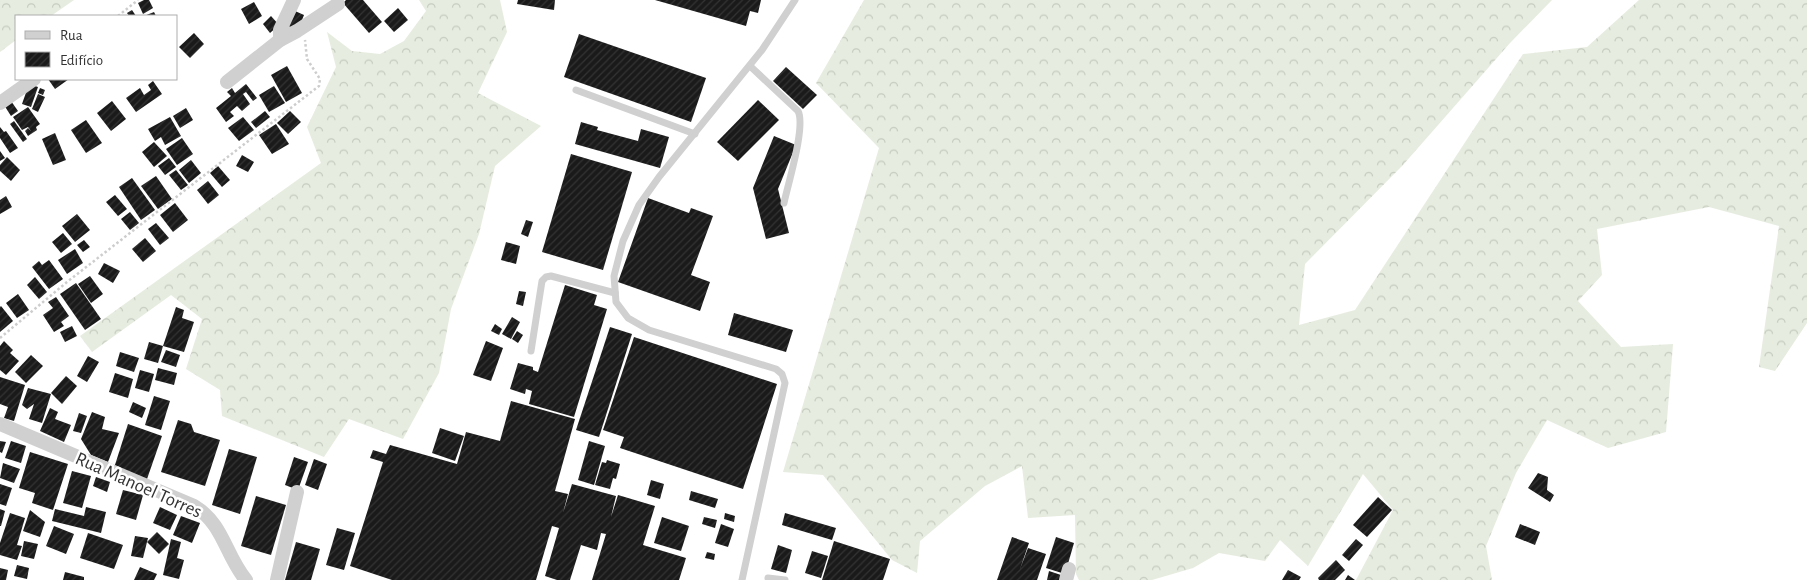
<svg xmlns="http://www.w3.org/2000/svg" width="1807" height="580" viewBox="0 0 1807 580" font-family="'Alegreya Sans',sans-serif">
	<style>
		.forest { fill: url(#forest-crowns) }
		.building { fill: url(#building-hatch) }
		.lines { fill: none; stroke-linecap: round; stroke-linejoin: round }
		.path { stroke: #cdcdcd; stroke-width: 2.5; stroke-dasharray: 2.5 2.5; stroke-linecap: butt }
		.service { stroke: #d0d0d0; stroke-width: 7 }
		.minor { stroke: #d0d0d0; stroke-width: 14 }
		.labels { text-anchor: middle; stroke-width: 5; stroke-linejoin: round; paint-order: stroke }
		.street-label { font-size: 19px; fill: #333; stroke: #fff }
	</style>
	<defs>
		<pattern id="forest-crowns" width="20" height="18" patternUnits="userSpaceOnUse" patternTransform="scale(1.25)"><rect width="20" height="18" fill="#e6ecdf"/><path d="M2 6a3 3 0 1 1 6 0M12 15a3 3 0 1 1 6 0" fill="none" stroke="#c6cbc0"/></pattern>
		<pattern id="building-hatch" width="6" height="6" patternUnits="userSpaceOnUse" patternTransform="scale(1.25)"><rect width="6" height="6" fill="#1a1a1a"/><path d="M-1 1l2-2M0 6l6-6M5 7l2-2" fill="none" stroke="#333"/></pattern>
	</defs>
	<rect width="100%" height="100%" fill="#fff"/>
	<g class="forest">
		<polygon points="0,0 74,0 51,16 16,16 16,40 0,52"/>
		<polygon points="419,0 500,0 507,32 478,93 541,126 495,166 479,234 451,309 439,373 403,439 349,419 324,457 222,416 220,390 186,369 202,319 171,295 92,352 80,336 321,163 307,127 336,67 327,32 352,51 380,54 404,41 426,11"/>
		<polygon points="864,0 1552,0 1510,43 1403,165 1305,264 1299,325 1355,310 1523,54 1587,47 1639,0 1807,0 1807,323 1775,371 1759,367 1779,226 1709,207 1597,229 1602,275 1578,301 1621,347 1673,344 1666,432 1608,448 1547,420 1516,473 1486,546 1492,580 1356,580 1393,510 1363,474 1308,566 1280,540 1265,561 1219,553 1193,568 1152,580 1079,580 1076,574 1075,515 1028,518 1022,466 985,486 920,541 917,573 892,560 823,475 783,472 879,148 816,83"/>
	</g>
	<g class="building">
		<polygon points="144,0 149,0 153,8 143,14 138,3"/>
		<polygon points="346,0 363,0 382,22 369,33 343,3"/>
		<polygon points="518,0 555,0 554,10 517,4"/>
		<polygon points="655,0 761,0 758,13 750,11 746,26"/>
		<polygon points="254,2 262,16 249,24 241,9"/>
		<polygon points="398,8 408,20 394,32 384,21"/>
		<polygon points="132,10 136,16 129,16 127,13"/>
		<polygon points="295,11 304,15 298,30 288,26"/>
		<polygon points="154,12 156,16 144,16"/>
		<polygon points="271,16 279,25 270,33 263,24"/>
		<polygon points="194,33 204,44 190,58 179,47"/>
		<polygon points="579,34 706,78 691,122 564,77"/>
		<polygon points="287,66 302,93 286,102 271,75"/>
		<polygon points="786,67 817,95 803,109 773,81"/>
		<polygon points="48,79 69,79 55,89"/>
		<polygon points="153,81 162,94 136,112 126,98 140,88 144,95 151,90 148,85"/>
		<polygon points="29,84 38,87 31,107 22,104"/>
		<polygon points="246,84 257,98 253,101 246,92 243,94 250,104 242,111 237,106 230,112 234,116 226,122 216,108 231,96 227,92 232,88 235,93"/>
		<polygon points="274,86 285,103 269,112 259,95"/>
		<polygon points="40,88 45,90 43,95 38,93"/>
		<polygon points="38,94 45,97 38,112 32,109"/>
		<polygon points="758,100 779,120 738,161 717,142"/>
		<polygon points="11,101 18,111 11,116 4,105"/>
		<polygon points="112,101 126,119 111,131 97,113"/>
		<polygon points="28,107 40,124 36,127 37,130 28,136 25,131 28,128 31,131 28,127 22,130 13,117"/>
		<polygon points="186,108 193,120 180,128 173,116"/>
		<polygon points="265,111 270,117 256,128 251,122"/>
		<polygon points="290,111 301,122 288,134 277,123"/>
		<polygon points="170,117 181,136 165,145 161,137 155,141 148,129"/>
		<polygon points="243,117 254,130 239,141 228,128"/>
		<polygon points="86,120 102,143 86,153 71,130"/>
		<polygon points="14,121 27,139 23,142 10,124"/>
		<polygon points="581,122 598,127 597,130 638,141 641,129 669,137 660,168 575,144"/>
		<polygon points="276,124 289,144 272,154 259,135"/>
		<polygon points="0,127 4,132 6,131 18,148 10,153 0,138"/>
		<polygon points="55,133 66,160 53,165 42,139"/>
		<polygon points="774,136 796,145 778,189 789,233 766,239 753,188"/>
		<polygon points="182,138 193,154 177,165 166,149"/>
		<polygon points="154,142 167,156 154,167 142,152"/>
		<polygon points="0,151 5,158 0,161"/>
		<polygon points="571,154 632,172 603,270 542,252"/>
		<polygon points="242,155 254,162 248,172 236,166"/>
		<polygon points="7,157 20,170 11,181 0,171 0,165"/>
		<polygon points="169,158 176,167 165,175 158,166"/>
		<polygon points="191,160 201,173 189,183 179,170"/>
		<polygon points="218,166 230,180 222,187 210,173"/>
		<polygon points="176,170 188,185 181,190 169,175"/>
		<polygon points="156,176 172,199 158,209 141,186"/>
		<polygon points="132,178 155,210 141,220 119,187"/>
		<polygon points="208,181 219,195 208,204 197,190"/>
		<polygon points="115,195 127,209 118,216 106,202"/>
		<polygon points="6,196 12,207 0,214 0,200"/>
		<polygon points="648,198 689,213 691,208 713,216 691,275 710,282 700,311 618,282"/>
		<polygon points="175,203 188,220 173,232 160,215"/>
		<polygon points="130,212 139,223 130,230 121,219"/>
		<polygon points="77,214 90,230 75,242 62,226"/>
		<polygon points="526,220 533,222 528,237 521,234"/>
		<polygon points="156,223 169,238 160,245 148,229"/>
		<polygon points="63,233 72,244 61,253 52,242"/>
		<polygon points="145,238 156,251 143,262 132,249"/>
		<polygon points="84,240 90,247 83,252 77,245"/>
		<polygon points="506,242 520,246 516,264 501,260"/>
		<polygon points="75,249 83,263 67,274 58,260"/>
		<polygon points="49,260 63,279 49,289 32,267 39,261 42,265"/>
		<polygon points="104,263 120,271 113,283 98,274"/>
		<polygon points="90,276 103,294 91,303 78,284"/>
		<polygon points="35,277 47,292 39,299 27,285"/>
		<polygon points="76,283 101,319 85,330 60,294"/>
		<polygon points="565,285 597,295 594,305 607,309 574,417 529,404 532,391 526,389 525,394 510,389 518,363 533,367 533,370 538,372"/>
		<polygon points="519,291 526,292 523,306 516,304"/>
		<polygon points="18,294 29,310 17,318 6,303"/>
		<polygon points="56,297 69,316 61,322 64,326 54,332 43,315 53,308 48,302"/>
		<polygon points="1,306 13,321 0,332 0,307"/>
		<polygon points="176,307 184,310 182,318 194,322 184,352 163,346"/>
		<polygon points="734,313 793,330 786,352 728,335"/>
		<polygon points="512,317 520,322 511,339 502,334"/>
		<polygon points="495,324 502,329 499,335 491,331"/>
		<polygon points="72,326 77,336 65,342 60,332"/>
		<polygon points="610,327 632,334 599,437 576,430"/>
		<polygon points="517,331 523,335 518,343 512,339"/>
		<polygon points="634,337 777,384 743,489 620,448 624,437 603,430"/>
		<polygon points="4,341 13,350 10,353 19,361 6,375 0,370 0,346"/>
		<polygon points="486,341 503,348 491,381 473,375"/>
		<polygon points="149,342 163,346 158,363 144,359"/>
		<polygon points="166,350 180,355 176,367 161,362"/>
		<polygon points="120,352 139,358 134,372 116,366"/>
		<polygon points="31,355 43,366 26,383 15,372"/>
		<polygon points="88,356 99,362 87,382 77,376"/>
		<polygon points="158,368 177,373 174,385 155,380"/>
		<polygon points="140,370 154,374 149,392 135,388"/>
		<polygon points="115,373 133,379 128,398 109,392"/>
		<polygon points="66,376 77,386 62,404 51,393"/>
		<polygon points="0,377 25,385 14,421 4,418 8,407 0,404"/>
		<polygon points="28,388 51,394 42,423 29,419 34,404 27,409 22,405"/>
		<polygon points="154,396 170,401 161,430 145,425"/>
		<polygon points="511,401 575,419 555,491 568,494 563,513 572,484 616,496 611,517 618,495 655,506 643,545 686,558 679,580 592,580 606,534 601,533 597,550 581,545 570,580 557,580 545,576 559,528 552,526 536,580 392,580 350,566 383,462 370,458 373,450 386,454 390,445 457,464 466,432 500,441"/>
		<polygon points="133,402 146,408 142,418 129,412"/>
		<polygon points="50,408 58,412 55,419 71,425 64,442 40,431"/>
		<polygon points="92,412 105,417 102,429 119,433 108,462 91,455 81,439"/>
		<polygon points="79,413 87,416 81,433 73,431"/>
		<polygon points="178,420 191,424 194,432 220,440 205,486 161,472"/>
		<polygon points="128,424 162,436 147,479 114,468"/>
		<polygon points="440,428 464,436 455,461 432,453"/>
		<polygon points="0,441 6,442 2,453 0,452"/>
		<polygon points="11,441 26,446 21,463 5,458"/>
		<polygon points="589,441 605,446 594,485 578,480"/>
		<polygon points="229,449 257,457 240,514 212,505"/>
		<polygon points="30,452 68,464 53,510 32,503 35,493 19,488"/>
		<polygon points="294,457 308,462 298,490 285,485"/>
		<polygon points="314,459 327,464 318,490 305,485"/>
		<polygon points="607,460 620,464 616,479 613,478 610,489 595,485 602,462 606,463"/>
		<polygon points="3,463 20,469 14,483 0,478"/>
		<polygon points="72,471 91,476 82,508 63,503"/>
		<polygon points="1538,473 1548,477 1547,490 1554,495 1550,502 1528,488"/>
		<polygon points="96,477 110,482 107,492 93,486"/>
		<polygon points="651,480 664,484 660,499 647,495"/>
		<polygon points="0,484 12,488 6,506 0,504"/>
		<polygon points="123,490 143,495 136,520 116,514"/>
		<polygon points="691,491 718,499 715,508 689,500"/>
		<polygon points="256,496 286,505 271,555 241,546"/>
		<polygon points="1378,497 1392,510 1367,537 1353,525"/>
		<polygon points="86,507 106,512 101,533 52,521 55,509 84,516"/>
		<polygon points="160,507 177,515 170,530 153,523"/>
		<polygon points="0,509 5,511 1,526 0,526"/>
		<polygon points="30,510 45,522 40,537 23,531"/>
		<polygon points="10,513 25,518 17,545 22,546 17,560 0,555 0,543"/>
		<polygon points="725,513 735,516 734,522 724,519"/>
		<polygon points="785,513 836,528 832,540 782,525"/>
		<polygon points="181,516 200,523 192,543 173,535"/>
		<polygon points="662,517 689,526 681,551 654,543"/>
		<polygon points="704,517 717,520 715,528 702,524"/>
		<polygon points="721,524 734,529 728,547 715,543"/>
		<polygon points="1520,524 1540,532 1535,545 1515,537"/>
		<polygon points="54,526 74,534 66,554 46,546"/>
		<polygon points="337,528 355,533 344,570 326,565"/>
		<polygon points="157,532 169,544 159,554 147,542"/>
		<polygon points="88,533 123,545 114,569 80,558"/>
		<polygon points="135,536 148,538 143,558 131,556"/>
		<polygon points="1012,537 1029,543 1020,569 1028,548 1046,554 1037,580 997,580"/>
		<polygon points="1056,537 1074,543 1065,574 1046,568"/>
		<polygon points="171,539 181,542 177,558 184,560 179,579 163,575"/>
		<polygon points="1356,539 1363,545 1349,561 1342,555"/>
		<polygon points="24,541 38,544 34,559 21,556"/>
		<polygon points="834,541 890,559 883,580 822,580"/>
		<polygon points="296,542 320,549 311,580 285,580"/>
		<polygon points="778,545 792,550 786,573 771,569"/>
		<polygon points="812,551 828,556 821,578 805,573"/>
		<polygon points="707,552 715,554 714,560 705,558"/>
		<polygon points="1336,560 1345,570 1335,580 1319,580 1318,578"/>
		<polygon points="17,565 29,568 27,579 14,576"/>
		<polygon points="140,567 157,574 154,580 134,580"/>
		<polygon points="0,568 8,570 6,580 0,580"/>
		<polygon points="1288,570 1301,577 1299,580 1282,580"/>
		<polygon points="1049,571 1064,576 1063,580 1047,580"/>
		<polygon points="65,572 84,577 84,580 63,580"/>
		<polygon points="1348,575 1355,580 1345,580"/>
	</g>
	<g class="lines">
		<g class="path">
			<polyline points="118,16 138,0"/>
			<polyline points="0,338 67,282 319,86 320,79 307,59 305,40"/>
		</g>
		<g class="service">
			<path d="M750 66 798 111C806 126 788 184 784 203"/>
			<polyline points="576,90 695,134"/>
			<polyline points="531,351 542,281 546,277 551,276 615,293"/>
			<polyline points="768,578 785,580"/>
			<polyline points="742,580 785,383 782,374 776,369 649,330 628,318 616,302 614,276 623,241 639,205 659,177 762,50 795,0"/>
		</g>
		<g class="minor">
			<polyline points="280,40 280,30 294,0"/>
			<polyline points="227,82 280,40 297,31 338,4"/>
			<polyline points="0,103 34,79"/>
			<path d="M0 424 194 506C224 524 225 555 246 580"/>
			<polyline points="277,580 297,492"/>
			<polyline points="1066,580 1069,569"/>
		</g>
	</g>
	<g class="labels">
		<g class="street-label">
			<text transform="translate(139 484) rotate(24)" y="7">Rua Manoel Torres</text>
		</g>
	</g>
	<rect x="15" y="15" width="162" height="65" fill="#ffffff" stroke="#adadad"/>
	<rect x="25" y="31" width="25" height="8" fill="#d0d0d0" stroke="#adadad"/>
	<text x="60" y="40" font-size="15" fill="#333333">Rua</text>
	<rect x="25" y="52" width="25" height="15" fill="url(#building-hatch)" stroke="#adadad"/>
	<text x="60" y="65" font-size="15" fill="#333333">Edifício</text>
</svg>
